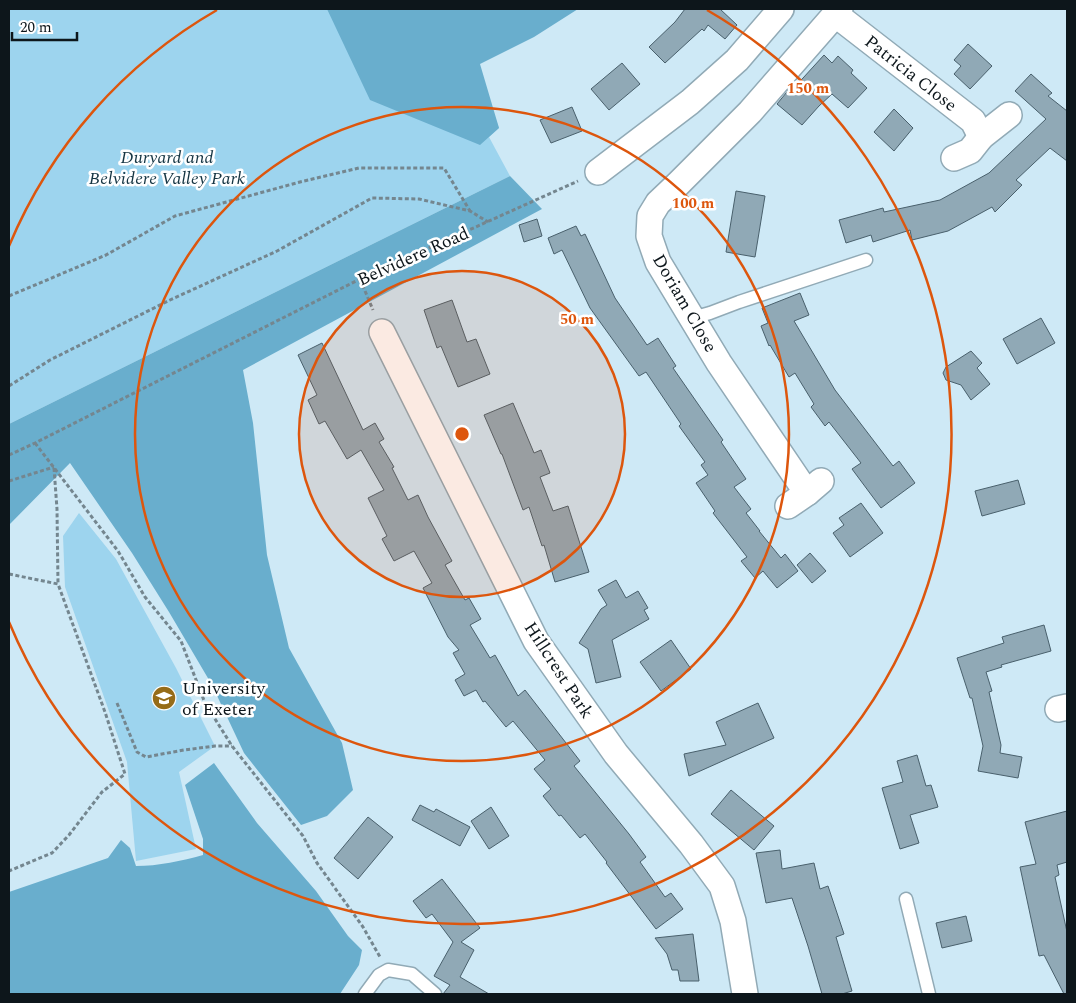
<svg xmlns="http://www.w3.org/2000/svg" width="1076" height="1003" viewBox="0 0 1076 1003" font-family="Spectral,serif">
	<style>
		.green { fill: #9dd4ee }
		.forest { fill: #69aecd }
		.building { fill: #90a9b6; stroke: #49606c }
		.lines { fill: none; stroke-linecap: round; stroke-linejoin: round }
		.lane-casing { stroke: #91aab6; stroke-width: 15 }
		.street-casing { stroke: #91aab6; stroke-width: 28 }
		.path { stroke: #74868f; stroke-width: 3; stroke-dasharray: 4 2.5; stroke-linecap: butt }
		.lane { stroke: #fff; stroke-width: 12 }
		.street { stroke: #fff; stroke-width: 25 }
		.ring { fill: none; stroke: #dd560d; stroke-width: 2.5 }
		.labels { text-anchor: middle; stroke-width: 5; stroke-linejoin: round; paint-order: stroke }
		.street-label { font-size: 18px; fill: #0d161b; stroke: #fff }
		.park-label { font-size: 18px; font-style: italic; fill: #153543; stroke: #fff }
		.poi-label { font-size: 18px; fill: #0d161b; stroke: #fff; text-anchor: start }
		.centre { fill: #dd560d; stroke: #fff; stroke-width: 2.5 }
		.ring-label { font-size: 15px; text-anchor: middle; font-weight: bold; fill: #dd560d; stroke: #fff; stroke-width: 5; stroke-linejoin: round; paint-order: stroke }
	</style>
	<rect width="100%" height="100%" fill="#cee9f6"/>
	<g class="green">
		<polygon points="9,9 456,9 499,128 489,137 510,176 9,424"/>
		<polygon points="79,513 116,559 176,668 215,746 179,772 196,849 136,861 127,762 65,587 63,536"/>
	</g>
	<g class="forest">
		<polygon points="327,9 578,9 534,37 480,64 499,128 480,145 370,100"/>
		<polygon points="510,176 542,209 243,370 253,423 267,555 289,648 342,743 353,790 327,816 301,825 244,753 212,685 169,612 132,553 70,463 9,525 9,424"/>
		<path d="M214 763 257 823 316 891 348 936 362 950 359 965 340 994H9V892L108 858 121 840 130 848 136 866C158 866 182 861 203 855V839L185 785Z"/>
	</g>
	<g class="building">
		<polygon points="685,9 720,9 737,25 725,39 708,25 704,31 702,29 665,63 649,47 675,22"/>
		<polygon points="968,44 992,66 970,89 954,74 961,66 954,60"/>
		<polygon points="824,55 832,63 838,56 853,70 851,73 867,88 848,108 832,94 819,106 802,125 777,104 791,87 793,89"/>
		<polygon points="622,63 640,84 609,110 591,89"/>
		<polygon points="1031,74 1052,93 1048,96 1067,111 1067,161 1050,148 1016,180 1022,185 995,212 992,207 948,231 912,240 910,230 873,242 871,235 846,243 839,220 883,208 884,212 940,200 989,173 1046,119 1015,91"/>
		<polygon points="572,107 582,131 551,143 540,120"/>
		<polygon points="894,109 913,128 894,151 874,132"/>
		<polygon points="736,191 765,196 755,257 726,252"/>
		<polygon points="537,219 542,236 524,242 519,225"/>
		<polygon points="576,226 581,236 585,234 615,298 647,345 658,338 676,366 673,368 723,440 721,442 746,479 734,487 751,509 746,513 760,531 759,531 781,558 785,554 798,571 777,588 763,571 755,578 741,561 747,557 713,513 715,511 696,483 708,475 701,465 705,462 679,426 681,424 646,372 639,376 590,308 562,250 554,254 548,238"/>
		<polygon points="800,293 809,315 794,321 835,390 893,466 899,461 915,483 881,508 852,469 861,463 829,422 825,426 811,407 814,404 795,373 789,377 770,345 769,346 761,326 768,323 762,308"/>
		<polygon points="452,300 467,342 476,339 490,374 458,387 441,346 437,348 424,310"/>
		<polygon points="1041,318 1055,343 1017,364 1003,339"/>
		<polygon points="322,343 363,430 375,423 384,439 379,442 394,467 392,468 408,500 418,495 428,517 452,561 445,565 465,600 469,598 481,619 470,625 490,658 495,655 518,696 525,690 580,761 574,766 629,834 646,857 640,862 665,897 671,893 683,909 656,929 606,863 607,862 585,834 580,838 561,815 559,816 543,796 551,789 534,769 545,760 532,744 513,721 506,727 485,701 483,702 476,690 464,696 455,680 465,674 453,653 459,650 448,637 423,588 432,583 414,551 394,561 382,539 387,536 368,498 384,490 361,450 347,459 325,421 319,424 308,400 317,395 298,355"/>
		<polygon points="971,351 982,363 977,368 990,384 971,400 961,385 946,380 943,373 946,367"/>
		<polygon points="513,403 534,453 541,450 550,473 540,477 553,511 568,506 589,572 555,582 544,545 542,546 529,507 523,510 502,454 501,454 484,415"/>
		<polygon points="1018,480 1025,504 982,516 975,491"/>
		<polygon points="861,503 883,533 850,557 833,533 844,525 839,518"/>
		<polygon points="810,553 826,571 812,583 797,565"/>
		<polygon points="616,580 626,598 638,591 648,608 644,610 649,619 612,640 621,677 596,683 588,649 579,643 601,609 607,605 598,590"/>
		<polygon points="1044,625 1051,651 1001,665 1002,667 986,672 992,691 989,692 1001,745 1000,753 1022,757 1018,778 978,771 983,746 972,698 970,698 957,658 1004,643 1002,637"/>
		<polygon points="671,640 691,669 661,691 640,662"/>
		<polygon points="758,703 774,738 689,776 684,754 726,745 716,722"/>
		<polygon points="917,755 926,786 931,785 938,807 910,815 919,843 900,849 882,788 903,782 897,761"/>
		<polygon points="731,790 774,826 754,850 711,814"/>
		<polygon points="420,805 434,812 436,809 470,827 460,846 412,820"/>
		<polygon points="491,807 509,836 489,849 471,821"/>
		<polygon points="1067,811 1067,862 1057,865 1059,875 1055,877 1067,932 1067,994 1064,994 1044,955 1039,956 1020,867 1036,864 1025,822"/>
		<polygon points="368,817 393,837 358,879 334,858"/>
		<polygon points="780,850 782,869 814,863 820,889 828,886 844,934 836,937 852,991 842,994 822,994 808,946 792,898 766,903 756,853"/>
		<polygon points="442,879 480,928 461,942 474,950 460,977 489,994 443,994 450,985 434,976 453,942 432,914 426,918 413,901"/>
		<polygon points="966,916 972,941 942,948 936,923"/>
		<polygon points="693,934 699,981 680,981 678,970 672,970 667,954 655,938"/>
	</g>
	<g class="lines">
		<g class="lane-casing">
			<g id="lane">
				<polyline points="692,318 710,313 739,302 866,260"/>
				<polyline points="906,899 929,994"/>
				<polyline points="365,994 379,975 388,970 412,974 435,994"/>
			</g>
		</g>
		<g class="street-casing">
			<g id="street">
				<polyline points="835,14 973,121 981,137"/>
				<polyline points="954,158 970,151 981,137 1009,115"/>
				<polyline points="598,172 690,102 737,60 781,9"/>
				<polyline points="382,332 536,641 616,754 691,844 722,886 733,921 745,994"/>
				<polyline points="807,493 719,363 658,262 649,236 650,216 658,203 678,184 750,112 840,9"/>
				<polyline points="788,506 807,493 821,481"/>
				<polyline points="1058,709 1067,707"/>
			</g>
		</g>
		<g class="path">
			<polyline points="360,279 373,310"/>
			<polyline points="9,296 106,255 175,216 300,182 359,168 444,168 470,211"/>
			<polyline points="9,386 50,360 170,300 277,251 372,198 419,199 470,211 488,222"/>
			<polyline points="35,443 118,551 145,597 181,641 205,703 232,746 303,836 317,863 363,927 380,957"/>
			<polyline points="9,455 35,443 360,279 578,181"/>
			<polyline points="54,468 57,509 58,584"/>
			<polyline points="9,481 54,467"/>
			<polyline points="9,574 58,584 105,712 125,774 102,792 69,835 52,853 9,871"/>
			<polyline points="117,703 137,752 146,757 184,750 215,746 232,746"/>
		</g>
		<use href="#lane" class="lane"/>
		<use href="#street" class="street"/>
	</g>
	<circle cx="462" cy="434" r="163" fill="#dd560d" fill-opacity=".12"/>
	<g class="ring">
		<circle cx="462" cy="434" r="163"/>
		<circle cx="462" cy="434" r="327"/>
		<path d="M9 246A490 490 0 0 1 217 10M707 10A490 490 0 1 1 9 622"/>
	</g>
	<defs>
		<g id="university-disc" transform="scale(1.25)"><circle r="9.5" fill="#966c18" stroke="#fff"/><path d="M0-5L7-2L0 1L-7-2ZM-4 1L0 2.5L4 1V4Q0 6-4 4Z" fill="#fff"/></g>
	</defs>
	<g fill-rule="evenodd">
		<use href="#university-disc" x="164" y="698"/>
	</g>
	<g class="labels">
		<g class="street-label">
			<text transform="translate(911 73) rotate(38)" y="6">Patricia Close</text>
			<text transform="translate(413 256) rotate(-24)" y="6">Belvidere Road</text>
			<text transform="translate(685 303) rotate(60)" y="6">Doriam Close</text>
			<text transform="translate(559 670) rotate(57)" y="6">Hillcrest Park</text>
		</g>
		<g class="park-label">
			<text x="167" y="163">Duryard and<tspan x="167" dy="21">Belvidere Valley Park</tspan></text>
		</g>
		<g class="poi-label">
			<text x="182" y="694">University<tspan x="182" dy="21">of Exeter</tspan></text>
		</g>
	</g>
	<circle cx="462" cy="434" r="8" class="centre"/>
	<g class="ring-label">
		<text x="808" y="93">150 m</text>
		<text x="693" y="208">100 m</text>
		<text x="577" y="324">50 m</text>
	</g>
	<rect width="1076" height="1003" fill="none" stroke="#0d161b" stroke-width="20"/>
	<path d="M12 32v8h65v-8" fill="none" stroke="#0d161b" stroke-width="2.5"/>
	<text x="20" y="32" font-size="15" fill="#0d161b" stroke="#ffffff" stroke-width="4" paint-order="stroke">20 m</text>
</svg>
